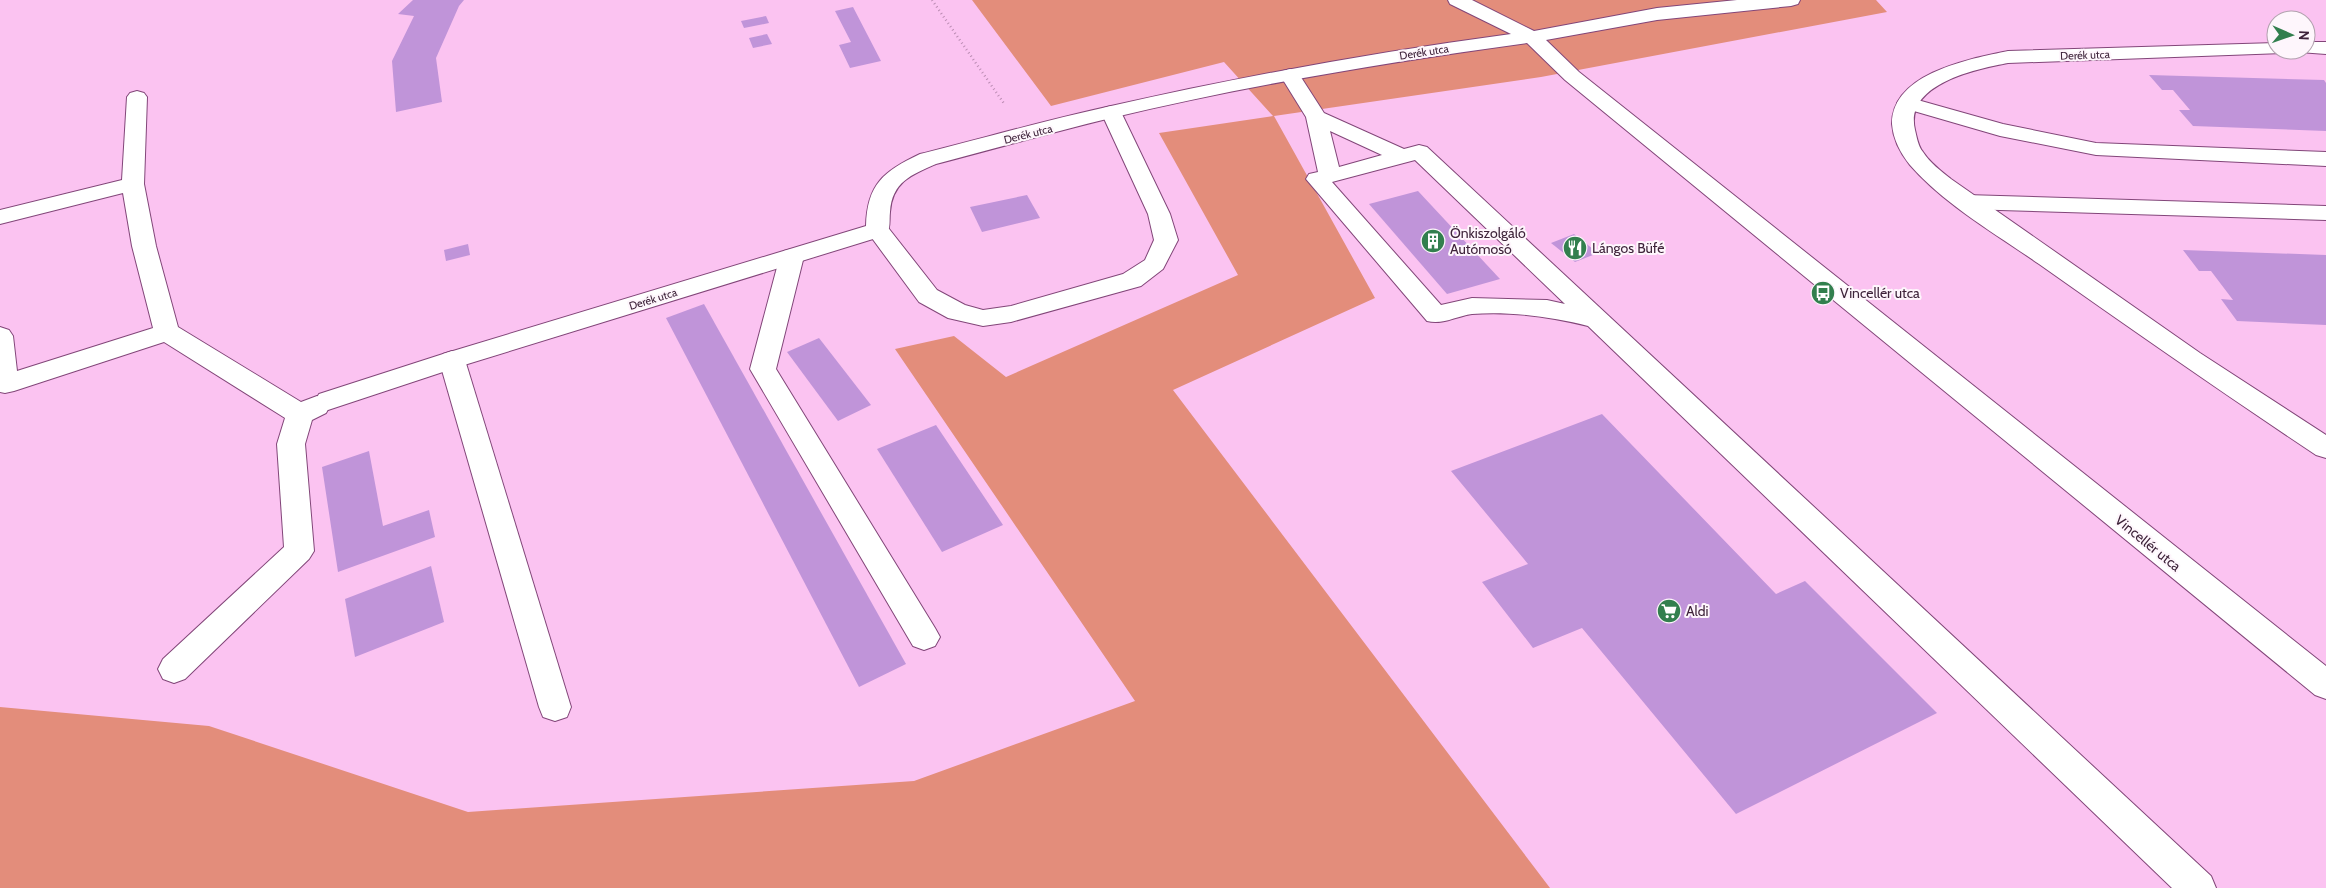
<svg xmlns="http://www.w3.org/2000/svg" width="2326" height="888" viewBox="0 0 2326 888" font-family="Cabin,sans-serif">
	<style>
		.green { fill: #e38d7b }
		.building { fill: #c094d9 }
		.lines { fill: none; stroke-linecap: round; stroke-linejoin: round }
		.lane-casing { stroke: #824679; stroke-width: 2 }
		.street-casing { stroke: #824679; stroke-width: 2 }
		.path { stroke: #bc8db4; stroke-width: 2.5; stroke-dasharray: 1 3; stroke-linecap: butt }
		.lane { fill: #fff; fill-rule: evenodd }
		.street { fill: #fff; fill-rule: evenodd }
		.labels { text-anchor: middle; stroke-width: 4; stroke-linejoin: round; paint-order: stroke }
		.far-street-label { font-size: 11px; fill: #3e233a; stroke: #fef6fc }
		.poi-label { font-size: 14px; fill: #3e233a; stroke: #fef6fc; text-anchor: start }
		.street-label { font-size: 14px; fill: #3e233a; stroke: #fef6fc }
	</style>
	<rect width="100%" height="100%" fill="#fbc3f1"/>
	<polygon class="green" points="972,0 1876,0 1887,12 1541,77 1274,116 1375,298 1173,390 1550,888 0,888 0,707 209,726 468,812 914,781 1135,701 895,349 954,336 1006,377 1238,275 1159,133 1273,116 1224,62 1051,106"/>
	<g class="building">
		<polygon points="413,0 464,0 459,6 436,58 442,102 396,112 392,61 414,16 398,14"/>
		<polygon points="853,7 881,61 850,68 839,45 851,42 835,11"/>
		<polygon points="766,16 769,23 744,28 741,21"/>
		<polygon points="767,34 772,44 753,48 749,38"/>
		<polygon points="2149,75 2324,80 2326,83 2326,131 2193,126 2179,110 2190,110 2173,90 2162,90"/>
		<polygon points="1418,191 1500,279 1447,294 1369,204"/>
		<polygon points="1027,195 1040,218 982,232 970,207"/>
		<polygon points="1574,234 1598,253 1575,262 1551,243"/>
		<polygon points="468,244 470,255 446,261 444,250"/>
		<polygon points="2183,250 2326,255 2326,325 2237,321 2221,299 2233,300 2211,271 2199,271"/>
		<polygon points="704,304 906,664 859,687 666,318"/>
		<polygon points="819,338 871,405 838,421 787,352"/>
		<polygon points="1602,414 1776,594 1805,581 1937,713 1736,814 1582,628 1533,648 1482,582 1528,564 1451,471"/>
		<polygon points="936,425 1003,525 942,552 877,449"/>
		<polygon points="369,451 383,526 429,510 435,537 338,572 322,467"/>
		<polygon points="431,566 444,622 355,657 345,599"/>
	</g>
	<g class="lines">
		<g class="lane-casing">
			<g id="lane">
				<path d="M1290 69 1297 71 1324 113 1404 149 1419 145 1427 147 2211 876 2216 888H2172L1588 326C1552 317 1509 311 1472 314 1457 316 1443 325 1427 321L1306 179 1309 174 1318 172 1306 117 1280 75 1283 71ZM1330 131 1382 155 1339 167ZM1415 160 1565 304 1547 300 1472 298 1441 305 1332 182Z"/>
				<polygon points="137,91 144,93 147,97 144,184 156,246 178,327 301,402 317,396 326,399 330,406 326,413 312,420 305,444 314,551 309,559 185,679 174,683 163,679 158,669 163,659 284,547 277,444 285,418 164,342 14,391 5,393 0,392 0,327 9,330 13,336 17,371 153,328 132,246 123,193 0,224 0,210 122,180 127,97 130,93"/>
				<polygon points="1907,97 2003,124 2096,143 2326,152 2326,166 2096,155 2000,136 1900,107 1897,103 1900,99"/>
				<polygon points="1111,106 1118,108 1121,112 1170,214 1178,240 1163,269 1141,286 1011,322 983,326 948,318 919,302 866,230 870,225 878,223 886,225 937,290 965,305 983,310 1011,306 1123,274 1145,260 1154,240 1148,214 1101,112 1104,108"/>
				<polygon points="1966,195 2326,206 2326,220 1966,209 1958,207 1955,202 1958,197"/>
				<polygon points="792,249 800,251 804,256 776,369 935,628 940,637 935,646 924,650 913,646 750,369 780,256 784,251"/>
				<polygon points="452,351 461,354 465,360 571,707 567,717 555,721 543,717 539,707 439,360 443,354"/>
			</g>
		</g>
		<g class="street-casing">
			<g id="street">
				<path d="M1448 0H1472L1534 31 1657 8 1737 0H1800L1798 4 1791 6 1657 20 1546 40 1579 72 2326 666V699L2315 695 1565 80 1527 43C1388 62 1248 85 1111 118 1053 132 994 149 936 164 911 175 892 182 890 212 889 221 891 228 886 235L461 366 328 410 319 408 315 401 319 394 443 354 866 226C867 184 884 171 920 154 984 138 1047 120 1111 106 1243 76 1377 52 1511 34L1450 4Z"/>
				<polygon points="2306,42 2326,42 2326,54 2299,52 2298,50 2306,50"/>
				<path d="M2276 43V50H2285L2283 53 2008 63C1976 69 1904 84 1915 130 1917 138 1918 146 1923 152 1930 163 1941 171 1951 179L2200 353 2326 435V458L2316 455C2223 393 2131 329 2039 264 1996 234 1945 205 1910 165 1901 154 1893 139 1892 124 1892 73 1970 59 2008 51Z"/>
			</g>
		</g>
		<polyline class="path" points="932,0 1005,105"/>
		<use href="#lane" class="lane"/>
		<use href="#street" class="street"/>
	</g>
	<defs>
		<g id="building-disc" transform="scale(1.25)"><circle r="9.5" fill="#327f4e" stroke="#fef6fc"/><path d="M-4-6H4V6H1V3H-1V6H-4ZM-2.5-4.3h1.7v1.8h-1.7ZM.8-4.3h1.7v1.8H.8ZM-2.5-1h1.7V.8h-1.7ZM.8-1h1.7V.8H.8Z" fill="#fff"/></g>
		<g id="restaurant-disc" transform="scale(1.25)"><circle r="9.5" fill="#327f4e" stroke="#fef6fc"/><path d="M-5-6h1v4h1v-4h1v4h1v-4h1v5L-1.5 .5V6h-2V.5L-5-1ZM5-6V6H3V1.5H1.5Q1.5-4 5-6Z" fill="#fff"/></g>
		<g id="bus-disc" transform="scale(1.25)"><circle r="9.5" fill="#327f4e" stroke="#fef6fc"/><path d="M-5-6H5V4H4V6H2V4H-2V6H-4V4H-5ZM-3.5-4V0h7V-4ZM-3.5 1.2v1.5H-2V1.2ZM2 1.2v1.5H3.5V1.2Z" fill="#fff"/></g>
		<g id="supermarket-disc" transform="scale(1.25)"><circle r="9.5" fill="#327f4e" stroke="#fef6fc"/><path d="M-6-5.5h2.5l.6 2H6L4.5 2H-2.5L-4.4-4H-6ZM-1.5 3.2a1.3 1.3 0 1 0 .1 0ZM3 3.2a1.3 1.3 0 1 0 .1 0Z" fill="#fff"/></g>
	</defs>
	<g fill-rule="evenodd">
		<use href="#building-disc" x="1433" y="241"/>
		<use href="#restaurant-disc" x="1575" y="248"/>
		<use href="#bus-disc" x="1823" y="293"/>
		<use href="#supermarket-disc" x="1669" y="611"/>
	</g>
	<g class="labels">
		<g class="far-street-label">
			<text transform="translate(1424 52) rotate(-9)" y="4">Derék utca</text>
			<text transform="translate(2085 55) rotate(-2)" y="4">Derék utca</text>
			<text transform="translate(1028 134) rotate(-14)" y="4">Derék utca</text>
			<text transform="translate(653 299) rotate(-17)" y="4">Derék utca</text>
		</g>
		<g class="poi-label">
			<text x="1450" y="238">Önkiszolgáló<tspan x="1450" dy="16">Autómosó</tspan></text>
			<text x="1592" y="253">Lángos Büfé</text>
			<text x="1840" y="298">Vincellér utca</text>
			<text x="1686" y="616">Aldi</text>
		</g>
		<g class="street-label">
			<text transform="translate(2148 543) rotate(39)" y="5">Vincellér utca</text>
		</g>
	</g>
	<g transform="translate(2291 35) rotate(92)"><circle r="24" fill="#fef6fc" stroke="#b1a2ae"/>
	<path d="M0-4L9 19L0 12L-9 19Z" fill="#327f4e"/>
	<text y="-8" font-size="14" font-weight="bold" text-anchor="middle" fill="#3e233a">N</text>
	</g>
</svg>
